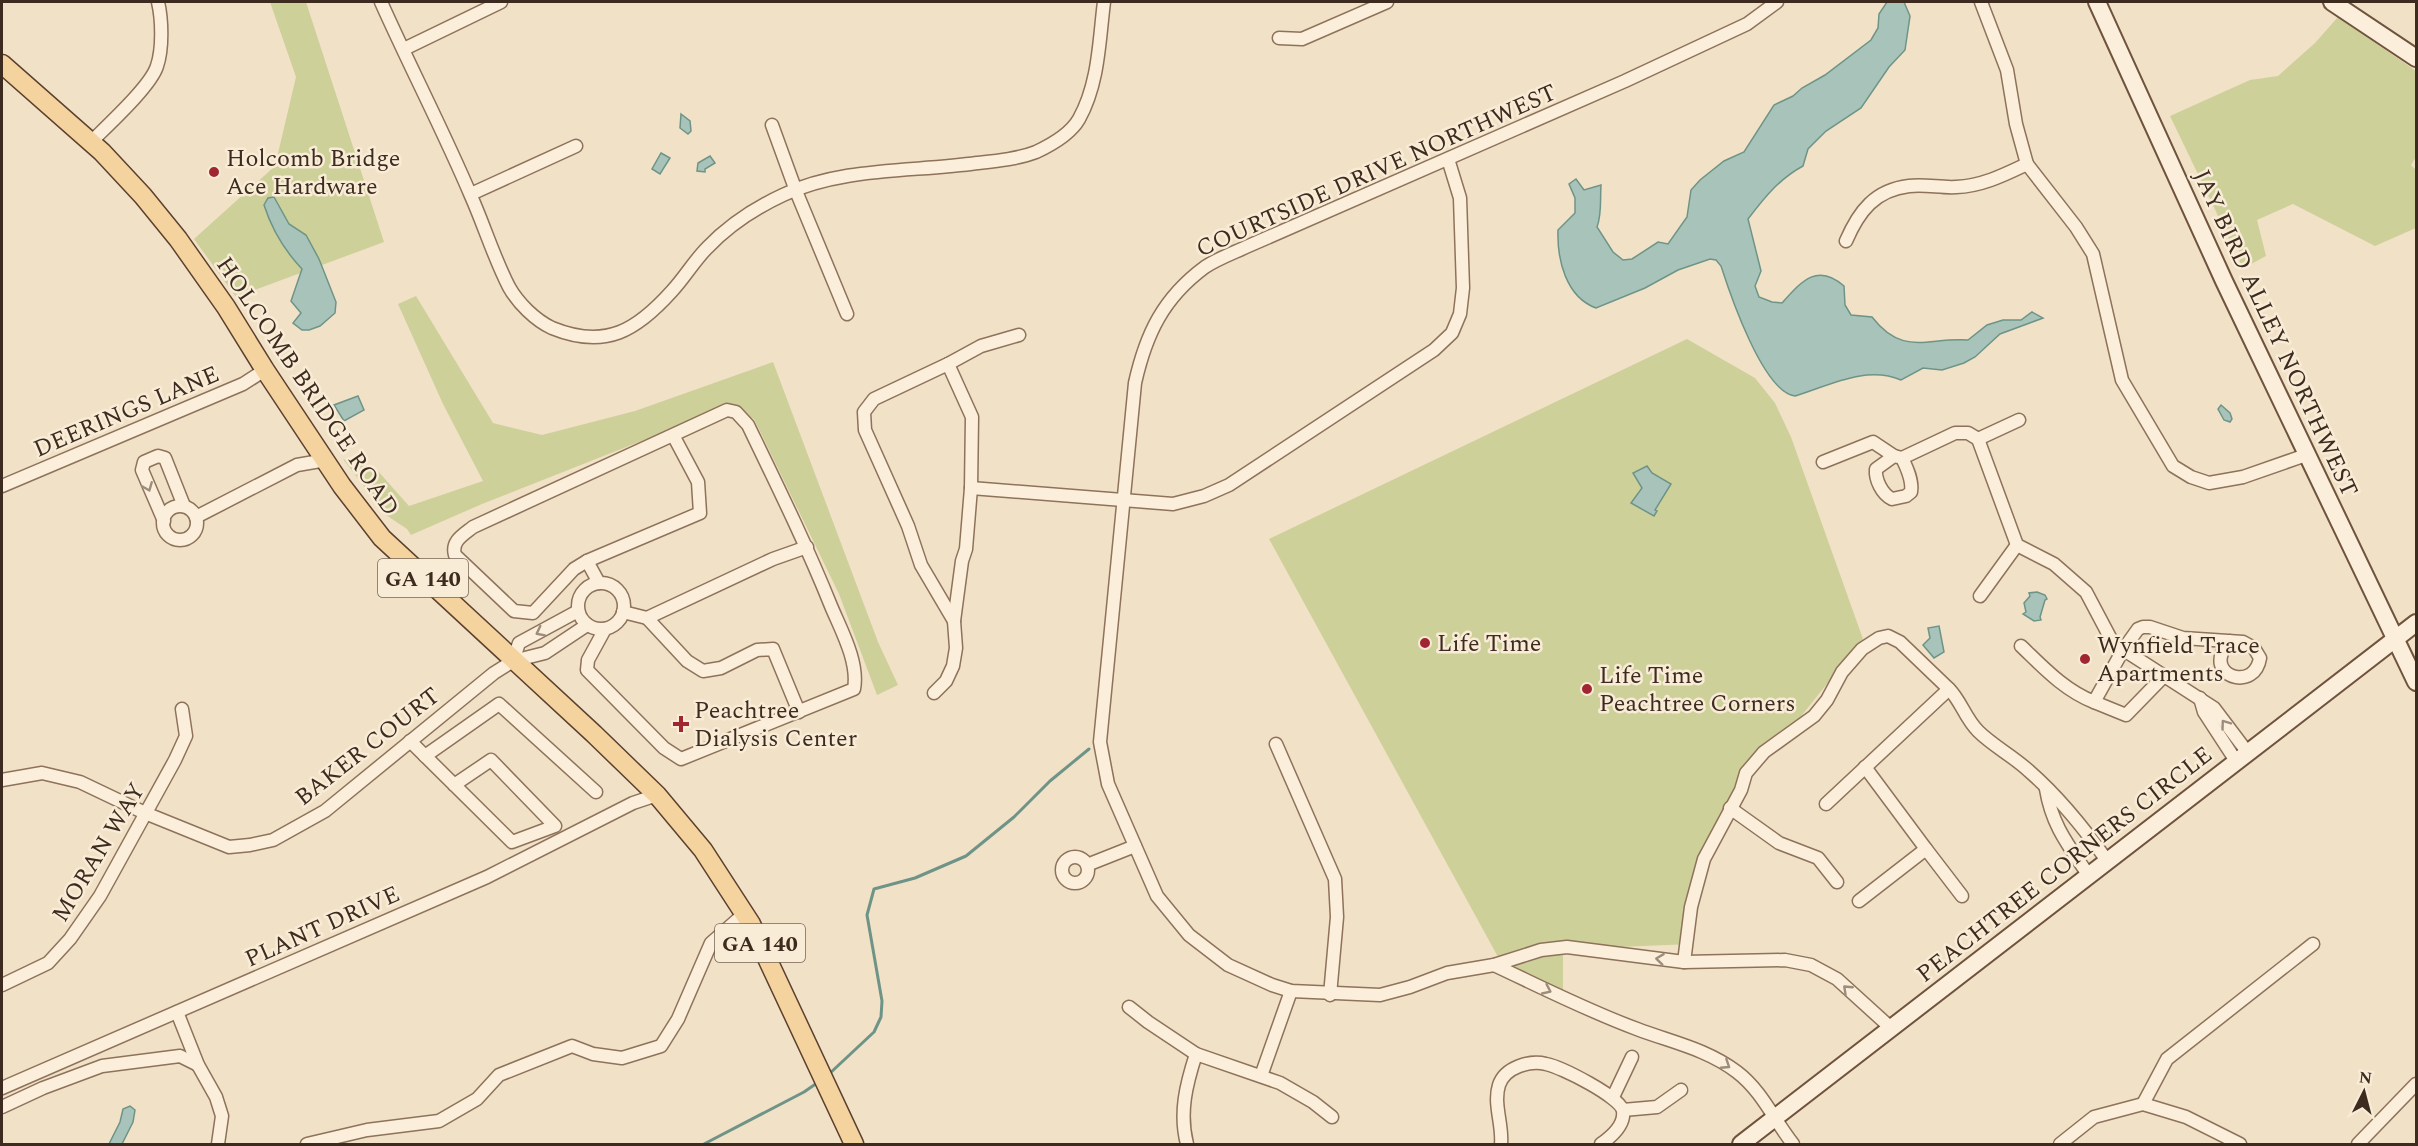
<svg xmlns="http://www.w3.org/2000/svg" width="2418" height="1146" viewBox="0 0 2418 1146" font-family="Spectral,serif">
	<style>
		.green { fill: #ced09a }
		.water { fill: #a8c4ba; stroke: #6e9487; stroke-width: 1.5 }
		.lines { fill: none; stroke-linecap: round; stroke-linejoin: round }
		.stream { stroke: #6e9487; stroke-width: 3 }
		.street-casing { stroke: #8e725b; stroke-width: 15 }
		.secondary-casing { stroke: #70533e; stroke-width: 20 }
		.primary-casing { stroke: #5c402f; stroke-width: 21 }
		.street { stroke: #fbefdb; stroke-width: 12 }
		.secondary { stroke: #fbefdb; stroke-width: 16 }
		.primary { stroke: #f5d39e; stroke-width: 18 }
		.oneway { stroke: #9c8d7d }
		.poi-dot { fill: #a02732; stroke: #f8ecd7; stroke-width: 2 }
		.labels { text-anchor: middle; stroke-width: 5; stroke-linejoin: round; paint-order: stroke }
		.shield { fill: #f8ecd7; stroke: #756556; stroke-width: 1.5 }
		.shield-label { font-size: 22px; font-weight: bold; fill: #3d2b1f }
		.poi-label { font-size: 24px; fill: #3d2b1f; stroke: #f8ecd7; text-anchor: start }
		.street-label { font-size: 24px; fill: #3d2b1f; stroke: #f8ecd7 }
	</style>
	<rect width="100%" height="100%" fill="#f1e1c7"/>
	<g class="green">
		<polygon points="270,2 306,2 384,242 236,297 194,239 275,166 296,77"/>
		<polygon points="2338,17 2416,71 2416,157 2411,165 2416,170 2416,228 2375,246 2293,204 2257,220 2266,256 2240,270 2239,249 2233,247 2170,116 2250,80 2278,76 2315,43"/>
		<polygon points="416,296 493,423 542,435 635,411 773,362 878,642 898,685 877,695 839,594 754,419 730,406 482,504 411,535 407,529 386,515 343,459 377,470 409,506 483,481 443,404 398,304"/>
		<polygon points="1687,339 1755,378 1775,403 1791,437 1863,639 1782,740 1752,770 1709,849 1692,944 1594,948 1563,954 1563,990 1560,990 1503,966 1269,539"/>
	</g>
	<g class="water">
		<path d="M1887 2H1904L1910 16 1905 50 1889 67 1861 108 1826 131 1808 149 1803 166C1779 179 1764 198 1748 219L1761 271 1755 286 1759 297 1772 302 1782 303C1801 282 1817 262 1844 286L1845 305 1851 315 1872 317C1903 357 1927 337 1968 340L1987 325 2003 320H2021L2032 312 2043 318 2000 334 1975 357 1964 363 1942 370 1923 368 1901 380C1866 365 1828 386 1795 396 1763 392 1730 294 1721 266L1716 260 1710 259 1678 270 1645 288 1596 308C1566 297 1557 260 1558 230L1575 213V198L1569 184 1576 179 1584 190 1601 185C1600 199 1602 214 1597 227L1613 252 1623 260 1632 259 1658 242 1668 244 1687 217 1691 190 1700 180 1724 161 1744 152 1774 105 1793 96 1802 88 1825 75 1871 40 1878 28 1879 14Z"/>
		<polygon points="681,114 690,121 691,131 688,134 680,128"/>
		<polygon points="661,153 670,158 660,174 652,169"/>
		<polygon points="710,156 715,163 705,169 705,172 697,171 698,163"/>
		<path d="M274 197 289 224 306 235 319 259 336 302 335 313 320 326 309 330H302L293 323 301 313 291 301 302 269C284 250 272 230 264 205L268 198Z"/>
		<polygon points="358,396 364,410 344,421 334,405"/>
		<polygon points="2221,405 2230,413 2232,419 2230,422 2224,420 2218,409"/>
		<polygon points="1647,466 1652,473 1671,484 1655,510 1657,511 1654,516 1631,503 1642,488 1633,473"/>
		<polygon points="2037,592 2045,595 2047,599 2045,600 2040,617 2041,620 2034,621 2023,614 2026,612 2024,603 2030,596 2029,593"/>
		<polygon points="1939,626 1944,652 1934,658 1923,645 1930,638 1928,628"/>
		<polygon points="130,1106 135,1110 133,1122 122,1144 109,1144 120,1122 123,1109"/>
	</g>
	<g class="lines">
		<g class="stream">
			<polyline points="828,1075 874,1032 881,1017 882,1001 867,915 874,889 915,878 966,856 1014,817 1050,781 1089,749"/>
			<polyline points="704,1144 804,1092 817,1083"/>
		</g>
		<g class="street-casing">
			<g id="street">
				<path d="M381 2C410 67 443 130 471 196 484 225 494 258 509 287 518 303 535 320 552 328 606 350 637 330 672 291 685 277 694 261 707 248 728 226 755 208 783 195 841 167 914 172 977 163 996 161 1018 159 1036 152 1051 145 1071 133 1079 119 1099 83 1099 41 1104 2"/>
				<path d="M1777 2 1747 24 1625 81 1246 247C1233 253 1217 259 1205 267 1163 298 1146 334 1135 383L1100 742 1108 784 1157 896 1189 935 1228 965 1272 985 1291 991 1380 995 1410 987 1447 973 1494 965 1541 950 1567 947 1684 962 1785 960 1811 965 1837 979 1891 1028"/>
				<polyline points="1981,2 2007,70 2016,124 2027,164 2076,227 2093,254 2122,380 2173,466 2191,477 2209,483 2243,477 2306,455"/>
				<polyline points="1279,38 1302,39 1387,2"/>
				<polyline points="404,49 501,2"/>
				<polyline points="772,125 796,191 847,314"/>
				<path d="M91 142C107 126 151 86 157 66 163 48 162 19 158 2"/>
				<polyline points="471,194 576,146"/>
				<path d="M1846 241C1859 211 1875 190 1909 186 1925 184 1941 188 1956 187 1982 186 2004 175 2027 164"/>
				<polyline points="1978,439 2019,420"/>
				<path d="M1894 456 1876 469C1875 480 1882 494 1892 499L1906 496 1911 492C1913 481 1907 468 1902 458"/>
				<polyline points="1823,462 1873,442 1894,456 1902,458 1955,433 1968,433 1978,439 2017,545 2054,564 2086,592 2113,643 2214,708 2248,753"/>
				<polyline points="2,486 243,384 265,370"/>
				<polyline points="971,488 1173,504 1204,496 1229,485 1434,350 1452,333 1460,314 1463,288 1460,198 1448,159"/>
				<circle cx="180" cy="523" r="17"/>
				<polyline points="196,517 297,465 326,460"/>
				<polyline points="164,521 142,470 144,462 158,456 165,458 184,506"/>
				<polyline points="587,561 599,583"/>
				<circle cx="601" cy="606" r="23"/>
				<polyline points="1980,596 2017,545"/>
				<polyline points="623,612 647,618 773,559 807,547"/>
				<polyline points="647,618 687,661 703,671 721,668 757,650 773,649 799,712"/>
				<polyline points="954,621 921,565 908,526 865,430 864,412 874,399 948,364 981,346 1019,335"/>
				<path d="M605 629 588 660 587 670 664 748 681 759 854 689C859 662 841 630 831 606 806 544 777 485 748 425L736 412 727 410 473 527C463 535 451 541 455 555L514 611 533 613 574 569 587 561 700 513 698 482 673 435"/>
				<path d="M2021 646C2044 668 2064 690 2094 702L2123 650 2138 629 2143 627H2150L2183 638 2243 642 2254 648 2260 658C2255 690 2212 678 2222 653 2223 649 2228 645 2230 641"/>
				<polyline points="513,661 519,643 578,611"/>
				<polyline points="934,693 946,681 953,666 956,648 954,621 962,561 966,549 971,488 972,417 948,364"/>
				<polyline points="2200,698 2204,712 2236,761"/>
				<polyline points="2094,702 2126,715 2164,676"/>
				<polyline points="410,741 512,842 555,826 491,760 454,785"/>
				<polyline points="1276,744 1335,879 1337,917 1330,995"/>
				<polyline points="425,756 499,704 596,792"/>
				<polyline points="2,780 42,773 80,782 145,813 229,847 250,845 273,840 325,811 494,673 513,661 545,653 587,625"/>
				<path d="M2046 789C2052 826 2069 846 2089 876"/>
				<polyline points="1826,804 1949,689"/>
				<polyline points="1730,808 1779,843 1818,858 1837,882"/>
				<polyline points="1926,849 1962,896"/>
				<circle cx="1075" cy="870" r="13"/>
				<polyline points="1087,865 1135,846"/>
				<polyline points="1859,901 1926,849 1865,767"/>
				<path d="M1684 962 1691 907 1704 859 1741 790 1746 773 1764 752 1814 716 1827 700 1842 672 1862 649 1879 638 1888 636 1900 642 1949 689C1961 701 1965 718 1978 731 1993 746 2013 756 2029 771 2060 798 2084 828 2108 862"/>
				<path d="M1494 965C1541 987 1588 1011 1637 1029 1671 1042 1707 1049 1737 1072 1762 1091 1774 1120 1793 1144"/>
				<polyline points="2,985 48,963 70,939 100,896 175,760 186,736 182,709"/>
				<polyline points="1129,1007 1148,1022 1196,1054 1280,1083 1313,1102 1332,1117"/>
				<polyline points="177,1012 198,1065 216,1097 222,1116 218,1144"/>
				<polyline points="1261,1076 1291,991"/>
				<polyline points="2,1088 487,877 633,803 657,795"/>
				<polyline points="1613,1097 1632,1057"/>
				<polyline points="2143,1104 2167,1059 2313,944"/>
				<polyline points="2,1107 43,1088 102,1066 180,1056 198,1065"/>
				<polyline points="1623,1110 1657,1107 1681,1090"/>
				<polyline points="307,1144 367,1130 439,1121 477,1099 499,1075 572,1046 593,1054 622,1058 661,1046 678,1019 711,943 745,913"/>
				<path d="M1187 1144C1179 1113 1186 1085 1196 1054"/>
				<path d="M1501 1144C1503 1125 1493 1104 1499 1085 1505 1067 1530 1060 1546 1064 1561 1067 1621 1097 1623 1111 1625 1125 1611 1137 1601 1144"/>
				<polyline points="2060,1144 2094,1117 2143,1104 2186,1117 2240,1144"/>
				<polyline points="2358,1144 2416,1084"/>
			</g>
		</g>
		<g class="secondary-casing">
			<g id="secondary">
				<polyline points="2097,2 2224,281 2416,682"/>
				<polyline points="2332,2 2416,58"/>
				<polyline points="1741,1144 2416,623"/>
			</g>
		</g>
		<g class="primary-casing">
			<polyline id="primary" points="2,64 102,152 143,196 178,239 226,307 265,370 342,486 382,538 594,734 657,795 703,850 751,924 854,1144"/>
		</g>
		<use href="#street" class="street"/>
		<use href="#secondary" class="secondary"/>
		<use href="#primary" class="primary"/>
	</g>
	<defs><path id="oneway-chevron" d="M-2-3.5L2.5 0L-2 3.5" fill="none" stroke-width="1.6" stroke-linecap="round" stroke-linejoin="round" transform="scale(1.5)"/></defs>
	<g class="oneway">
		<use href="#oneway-chevron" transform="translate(148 487) rotate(68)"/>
		<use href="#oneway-chevron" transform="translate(540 632) rotate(153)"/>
		<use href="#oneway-chevron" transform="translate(2225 724) rotate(-126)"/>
		<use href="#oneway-chevron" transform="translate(1660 959) rotate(-173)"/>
		<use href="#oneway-chevron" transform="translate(1847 989) rotate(-137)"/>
		<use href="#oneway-chevron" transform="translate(1547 990) rotate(25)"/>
		<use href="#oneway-chevron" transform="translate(1726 1065) rotate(33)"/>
	</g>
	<g class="poi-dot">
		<circle cx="214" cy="172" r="6"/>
		<circle cx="1425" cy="643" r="6"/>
		<circle cx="2085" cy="659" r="6"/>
		<circle cx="1587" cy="689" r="6"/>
		<path d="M678 715h6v6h6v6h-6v6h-6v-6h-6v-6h6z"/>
	</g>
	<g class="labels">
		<g class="shield">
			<rect x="378" y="559" width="90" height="38" rx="4.5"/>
			<rect x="715" y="924" width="90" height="38" rx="4.5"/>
		</g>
		<g class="shield-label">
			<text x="423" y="586">GA 140</text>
			<text x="760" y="951">GA 140</text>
		</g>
		<g class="poi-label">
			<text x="226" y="166">Holcomb Bridge<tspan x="226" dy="28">Ace Hardware</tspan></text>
			<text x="1437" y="651">Life Time</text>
			<text x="2097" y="653">Wynfield Trace<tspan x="2097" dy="28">Apartments</tspan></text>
			<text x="1599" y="683">Life Time<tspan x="1599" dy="28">Peachtree Corners</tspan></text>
			<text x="694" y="718">Peachtree<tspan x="694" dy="28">Dialysis Center</tspan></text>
		</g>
		<g class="street-label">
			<text transform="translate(1376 170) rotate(-24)" y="8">COURTSIDE DRIVE NORTHWEST</text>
			<text transform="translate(2276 333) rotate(65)" y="8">JAY BIRD ALLEY NORTHWEST</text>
			<text transform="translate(308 386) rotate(56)" y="8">HOLCOMB BRIDGE ROAD</text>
			<text transform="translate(126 411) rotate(-23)" y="8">DEERINGS LANE</text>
			<text transform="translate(367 746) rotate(-38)" y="8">BAKER COURT</text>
			<text transform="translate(98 852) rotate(-59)" y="8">MORAN WAY</text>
			<text transform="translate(2064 864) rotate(-38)" y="8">PEACHTREE CORNERS CIRCLE</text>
			<text transform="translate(322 926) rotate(-24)" y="8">PLANT DRIVE</text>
		</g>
	</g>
	<rect width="2418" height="1146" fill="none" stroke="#3d2b1f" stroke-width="6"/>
	<g transform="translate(2364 1092) rotate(6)" stroke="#f8ecd7" stroke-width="4.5" paint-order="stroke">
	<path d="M0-4.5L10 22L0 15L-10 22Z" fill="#3d2b1f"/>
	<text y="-9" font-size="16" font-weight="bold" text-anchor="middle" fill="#3d2b1f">N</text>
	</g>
</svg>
